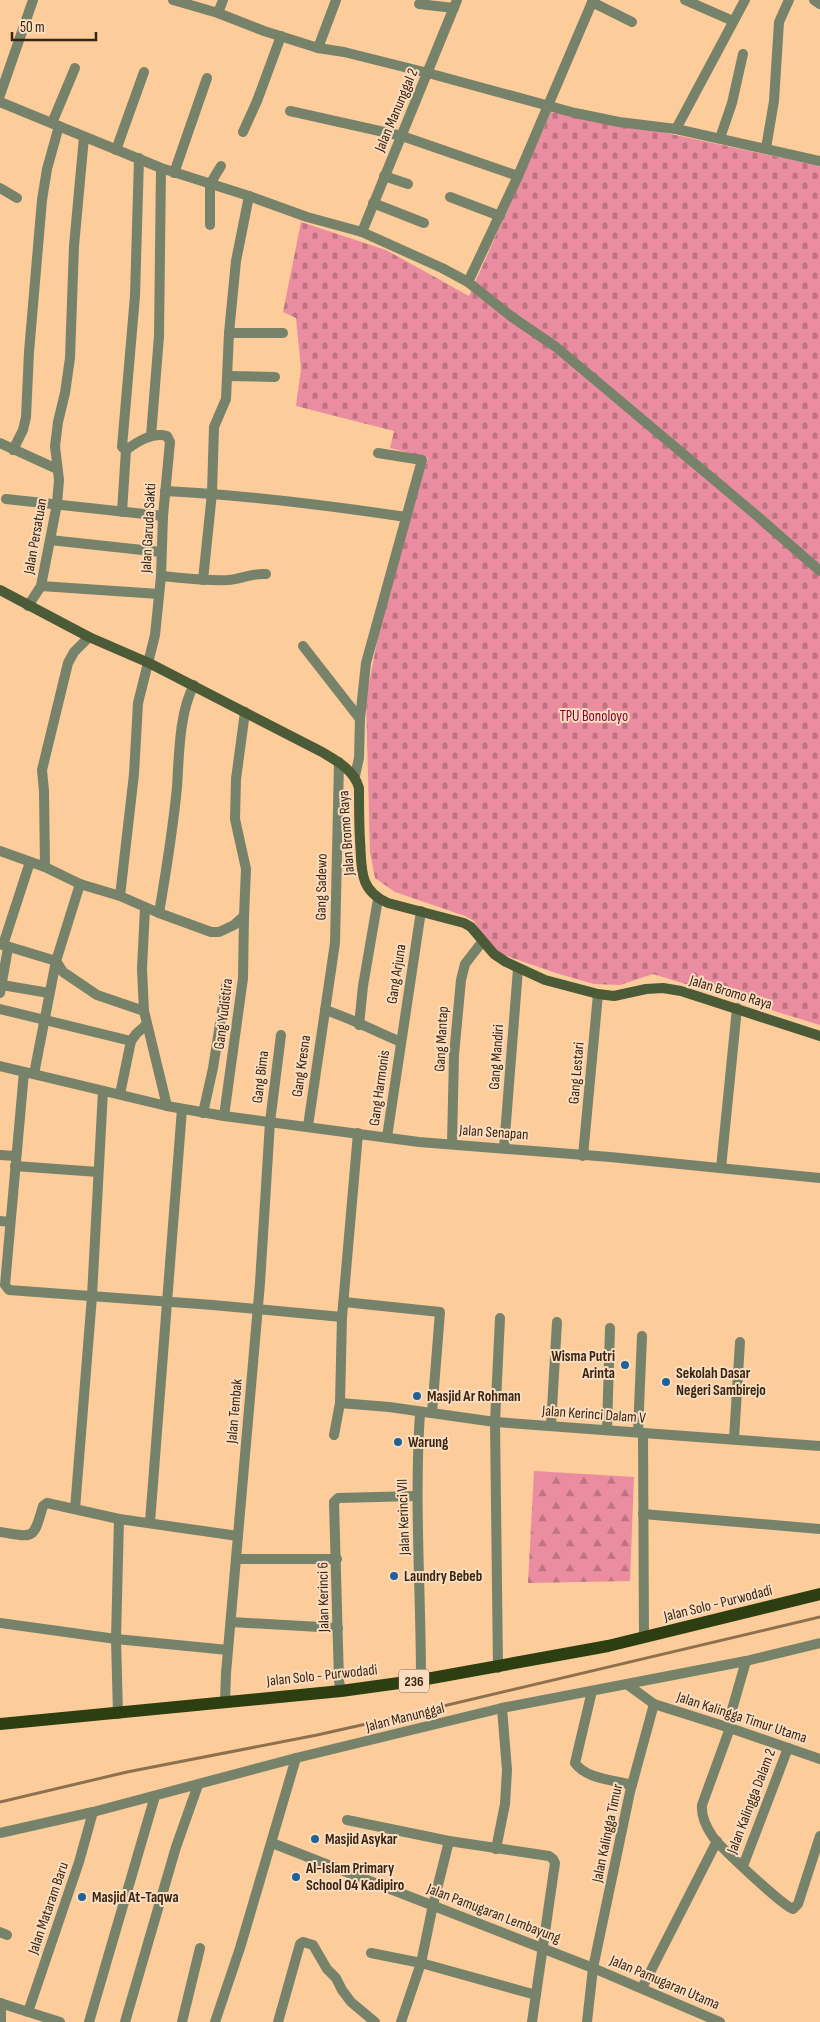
<svg xmlns="http://www.w3.org/2000/svg" width="820" height="2022" viewBox="0 0 820 2022" font-family="'Sofia Sans Condensed',sans-serif">
	<style>
		.forest { fill: url(#forest-firs) }
		.cemetery { fill: url(#cemetery-stones) }
		.lines { fill: none; stroke-linecap: round; stroke-linejoin: round }
		.minor { stroke: #77826a; stroke-width: 10 }
		.tertiary { stroke: #77826a; stroke-width: 10 }
		.secondary { stroke: #4b5a37; stroke-width: 10 }
		.primary { stroke: #2d3e10; stroke-width: 12 }
		.rail { stroke: #8f704e; stroke-width: 3 }
		.poi-dot { fill: #206297; stroke: #faddc0; stroke-width: 2 }
		.labels { text-anchor: middle; stroke-width: 4; stroke-linejoin: round; paint-order: stroke }
		.shield { fill: #faddc0; stroke: #725c46; stroke-width: 1 }
		.shield-label { font-size: 14px; font-weight: bold; fill: #382511 }
		.street-label { font-size: 15px; fill: #382511; stroke: #faddc0 }
		.park-label { font-size: 15px; fill: #800335; stroke: #faddc0 }
		.poi-label { font-size: 15px; font-weight: bold; fill: #382511; stroke: #faddc0; text-anchor: start }
	</style>
	<defs>
		<pattern id="forest-firs" width="22" height="20" patternUnits="userSpaceOnUse" patternTransform="scale(1.25)"><rect width="22" height="20" fill="#ea8da0"/><path d="M5 1l3.5 6h-7zM16 11l3.5 6h-7z" fill="#bf7381"/></pattern>
		<pattern id="cemetery-stones" width="16" height="16" patternUnits="userSpaceOnUse" patternTransform="scale(1.25)"><rect width="16" height="16" fill="#ea8da0"/><path d="M2 7V4a2 2 0 0 1 4 0v3zM10 15v-3a2 2 0 0 1 4 0v3z" fill="#bf7381"/></pattern>
	</defs>
	<rect width="100%" height="100%" fill="#fccc9a"/>
	<polygon class="forest" points="534,1471 634,1477 630,1581 528,1583"/>
	<polygon class="cemetery" points="551,112 638,127 820,166 820,1025 653,974 620,985 594,984 559,974 504,955 488,943 474,921 465,916 395,892 375,878 370,852 366,699 389,579 428,458 390,448 394,431 296,406 301,369 296,318 283,312 301,222 386,250 469,296"/>
	<g class="lines">
		<g class="minor">
			<polyline points="173,0 218,13 264,31 318,48 344,52 428,73 575,113 619,122 676,129 820,161"/>
			<polyline points="685,0 733,21"/>
			<polyline points="814,0 820,4"/>
			<polyline points="592,2 632,22"/>
			<polyline points="419,4 454,8"/>
			<polyline points="218,13 223,0"/>
			<polyline points="318,48 336,0"/>
			<polyline points="0,95 33,0"/>
			<polyline points="0,102 161,168 249,196 307,217 362,232 442,268 468,282 512,317 556,347 756,515 820,571"/>
			<polyline points="290,111 402,136 518,176"/>
			<polyline points="52,123 75,68"/>
			<polyline points="676,129 745,0"/>
			<polyline points="243,132 257,101 281,36"/>
			<polyline points="720,138 732,103 743,54"/>
			<polyline points="766,148 774,101 779,22 789,0"/>
			<polyline points="116,150 144,72"/>
			<polyline points="174,173 207,78"/>
			<polyline points="384,176 408,184"/>
			<polyline points="0,188 17,198"/>
			<polyline points="450,197 500,216"/>
			<polyline points="373,203 424,223"/>
			<polyline points="210,225 210,184 221,166"/>
			<polyline points="362,232 457,0"/>
			<polyline points="468,282 518,176 593,0"/>
			<polyline points="229,333 283,333"/>
			<polyline points="228,376 275,377"/>
			<polyline points="151,436 159,336 161,168"/>
			<polyline points="0,443 57,469"/>
			<polyline points="13,450 23,430 26,417 29,352 42,200 47,169 59,126"/>
			<path d="M165 491C246 495 326 505 406 517"/>
			<polyline points="6,499 163,516"/>
			<polyline points="122,512 126,450"/>
			<polyline points="50,540 161,552"/>
			<path d="M161 576C183 578 205 581 228 580 241 579 252 573 266 574"/>
			<polyline points="203,580 212,493 214,427 226,399 229,333 236,261 249,196"/>
			<polyline points="41,586 159,594"/>
			<polyline points="28,606 41,586 57,504 59,480 55,446 58,422 65,393 70,358 74,246 84,137"/>
			<polyline points="303,646 360,719"/>
			<polyline points="355,776 359,758 360,719 366,663 422,460 378,453"/>
			<polyline points="0,851 45,867 80,884 120,896 159,913 211,932 219,932 234,925 244,916 246,869 235,819 236,779 245,712"/>
			<polyline points="45,867 44,791 42,770 68,663 74,652 89,637"/>
			<path d="M120 896 134 774 138 703 155 635 161 576 163 516 170 442 167 436C152 432 137 442 126 450L122 447 135 296 139 158"/>
			<polyline points="145,908 142,969 144,1011 167,1106"/>
			<path d="M159 913C166 872 173 829 177 787 179 757 179 712 194 685"/>
			<polyline points="0,944 56,961 63,972 97,995 144,1011"/>
			<polyline points="3,945 30,862"/>
			<polyline points="2,985 49,993"/>
			<polyline points="0,993 8,948"/>
			<polyline points="0,1009 131,1041 136,1034 146,1025"/>
			<path d="M325 1010C351 1018 376 1032 401 1042"/>
			<polyline points="359,1025 363,986 378,899"/>
			<polyline points="0,1066 167,1106 224,1116 419,1142 610,1157 820,1178"/>
			<polyline points="24,1072 5,1285 9,1290 213,1305 342,1317 358,1133"/>
			<polyline points="34,1074 56,961 80,884"/>
			<polyline points="120,1094 131,1041"/>
			<polyline points="203,1113 213,1068 226,986"/>
			<polyline points="224,1116 243,978 244,916"/>
			<polyline points="308,1126 335,943 339,762"/>
			<polyline points="387,1137 421,911"/>
			<polyline points="452,1144 454,1055 461,980 465,964 482,942"/>
			<polyline points="504,1148 518,969"/>
			<polyline points="0,1155 16,1156"/>
			<polyline points="583,1156 598,994"/>
			<polyline points="15,1166 98,1172"/>
			<polyline points="721,1168 737,1008"/>
			<polyline points="0,1221 10,1222"/>
			<polyline points="344,1302 440,1312 432,1413"/>
			<polyline points="340,1403 342,1317"/>
			<path d="M420 1413C414 1502 421 1591 421 1680"/>
			<polyline points="551,1426 557,1322"/>
			<polyline points="607,1429 610,1328"/>
			<polyline points="638,1432 642,1336"/>
			<polyline points="643,1433 644,1638"/>
			<polyline points="334,1435 340,1403 389,1407 495,1422 820,1446"/>
			<polyline points="734,1439 740,1342"/>
			<polyline points="75,1509 92,1296 103,1091"/>
			<polyline points="643,1514 820,1529"/>
			<polyline points="150,1522 182,1109"/>
			<path d="M0 1532C34 1537 33 1541 43 1506L47 1503 119 1519 238 1536"/>
			<polyline points="237,1559 337,1559"/>
			<polyline points="231,1622 338,1628"/>
			<polyline points="0,1623 116,1639 228,1650"/>
			<polyline points="498,1668 495,1422 500,1318"/>
			<polyline points="628,1685 654,1704 730,1728 820,1759"/>
			<polyline points="341,1691 339,1681 334,1502 338,1498 416,1496"/>
			<path d="M592 1691 575 1763C586 1779 614 1780 632 1785"/>
			<polyline points="225,1702 226,1673 260,1283 270,1122 281,1035"/>
			<polyline points="118,1714 116,1639 119,1519"/>
			<polyline points="727,1727 746,1661"/>
			<path d="M730 1728 702 1805C701 1816 706 1827 713 1837 721 1848 782 1905 793 1909L798 1904 820 1836"/>
			<polyline points="347,1820 449,1841 549,1856 553,1859 555,1863 532,2022"/>
			<polyline points="272,1843 593,1968 630,1792 654,1704"/>
			<polyline points="496,1849 505,1804 507,1770 502,1708"/>
			<polyline points="743,1866 788,1748"/>
			<polyline points="0,1932 7,1935"/>
			<polyline points="371,1953 421,1963 536,1995"/>
			<polyline points="642,1988 717,1841"/>
			<polyline points="0,2003 60,2022"/>
			<polyline points="28,2012 79,1862 93,1812"/>
			<polyline points="1,2022 1,2003"/>
			<polyline points="89,2022 155,1796"/>
			<polyline points="125,2022 176,1847 198,1785"/>
			<polyline points="182,2022 200,1948"/>
			<polyline points="215,2022 240,1948 296,1758"/>
			<polyline points="278,2022 300,1944 303,1942 313,1945 327,1969 336,1978 342,1990 351,2002 375,2022"/>
			<polyline points="401,2022 421,1963 433,1905 449,1841"/>
		</g>
		<g class="tertiary">
			<polyline points="0,1833 93,1812 296,1758 502,1708 746,1661 820,1643"/>
			<polyline points="587,2022 593,1968 720,2022"/>
		</g>
		<path class="secondary" d="M0 590 89 637 149 663 322 752C337 761 354 770 359 788 359 806 359 823 360 840 362 868 358 890 388 903L464 923 471 927 494 954 506 962 545 980 598 994 614 996 646 989 663 988 681 991 820 1036"/>
		<polyline class="primary" points="0,1724 341,1691 421,1680 608,1646 820,1594"/>
		<polyline class="rail" points="0,1802 127,1772 317,1735 384,1720 820,1617"/>
	</g>
	<g class="poi-dot">
		<circle cx="625" cy="1365" r="5"/>
		<circle cx="666" cy="1382" r="5"/>
		<circle cx="417" cy="1396" r="5"/>
		<circle cx="398" cy="1442" r="5"/>
		<circle cx="394" cy="1576" r="5"/>
		<circle cx="315" cy="1839" r="5"/>
		<circle cx="296" cy="1877" r="5"/>
		<circle cx="82" cy="1897" r="5"/>
	</g>
	<g class="labels">
		<rect class="shield" x="399" y="1669.5" width="30" height="23" rx="4"/>
		<g class="shield-label">
			<text x="414" y="1686">236</text>
		</g>
		<g class="street-label">
			<text transform="translate(396 110) rotate(-67)" y="5">Jalan Manunggal 2</text>
			<text transform="translate(148 528) rotate(-87)" y="5">Jalan Garuda Sakti</text>
			<text transform="translate(35 536) rotate(-80)" y="5">Jalan Persatuan</text>
			<text transform="translate(346 833) rotate(-94)" y="5">Jalan Bromo Raya</text>
			<text transform="translate(321 887) rotate(-89)" y="5">Gang Sadewo</text>
			<text transform="translate(396 974) rotate(-81)" y="5">Gang Arjuna</text>
			<text transform="translate(731 992) rotate(17)" y="5">Jalan Bromo Raya</text>
			<text transform="translate(223 1014) rotate(-83)" y="5">Gang Yudistira</text>
			<text transform="translate(441 1039) rotate(-87)" y="5">Gang Mantap</text>
			<text transform="translate(496 1057) rotate(-86)" y="5">Gang Mandiri</text>
			<text transform="translate(301 1066) rotate(-82)" y="5">Gang Kresna</text>
			<text transform="translate(576 1073) rotate(-85)" y="5">Gang Lestari</text>
			<text transform="translate(260 1077) rotate(-83)" y="5">Gang Bima</text>
			<text transform="translate(379 1088) rotate(-82)" y="5">Gang Harmonis</text>
			<text transform="translate(494 1132) rotate(4)" y="5">Jalan Senapan</text>
			<text transform="translate(234 1411) rotate(-85)" y="5">Jalan Tembak</text>
			<text transform="translate(594 1414) rotate(4)" y="5">Jalan Kerinci Dalam V</text>
			<text transform="translate(403 1517) rotate(-92)" y="5">Jalan Kerinci VII</text>
			<text transform="translate(323 1597) rotate(-91)" y="5">Jalan Kerinci 6</text>
			<text transform="translate(718 1603) rotate(-14)" y="5">Jalan Solo - Purwodadi</text>
			<text transform="translate(322 1675) rotate(-6)" y="5">Jalan Solo - Purwodadi</text>
			<text transform="translate(405 1717) rotate(-14)" y="5">Jalan Manunggal</text>
			<text transform="translate(742 1717) rotate(18)" y="5">Jalan Kalingga Timur Utama</text>
			<text transform="translate(751 1801) rotate(-69)" y="5">Jalan Kalingga Dalam 2</text>
			<text transform="translate(607 1833) rotate(-78)" y="5">Jalan Kalingga Timur</text>
			<text transform="translate(48 1908) rotate(-71)" y="5">Jalan Mataram Baru</text>
			<text transform="translate(494 1913) rotate(21)" y="5">Jalan Pamugaran Lembayung</text>
			<text transform="translate(665 1982) rotate(23)" y="5">Jalan Pamugaran Utama</text>
		</g>
		<g class="park-label">
			<text x="594" y="721">TPU Bonoloyo</text>
		</g>
		<g class="poi-label">
			<text x="615" y="1361" text-anchor="end">Wisma Putri<tspan x="615" dy="17">Arinta</tspan></text>
			<text x="676" y="1378">Sekolah Dasar<tspan x="676" dy="17">Negeri Sambirejo</tspan></text>
			<text x="427" y="1401">Masjid Ar Rohman</text>
			<text x="408" y="1447">Warung</text>
			<text x="404" y="1581">Laundry Bebeb</text>
			<text x="325" y="1844">Masjid Asykar</text>
			<text x="306" y="1873">Al-Islam Primary<tspan x="306" dy="17">School 04 Kadipiro</tspan></text>
			<text x="92" y="1902">Masjid At-Taqwa</text>
		</g>
	</g>
	<path d="M12 32v8h84v-8" fill="none" stroke="#382511" stroke-width="2.5"/>
	<text x="20" y="32" font-size="15" fill="#382511" stroke="#faddc0" stroke-width="4" paint-order="stroke">50 m</text>
</svg>
